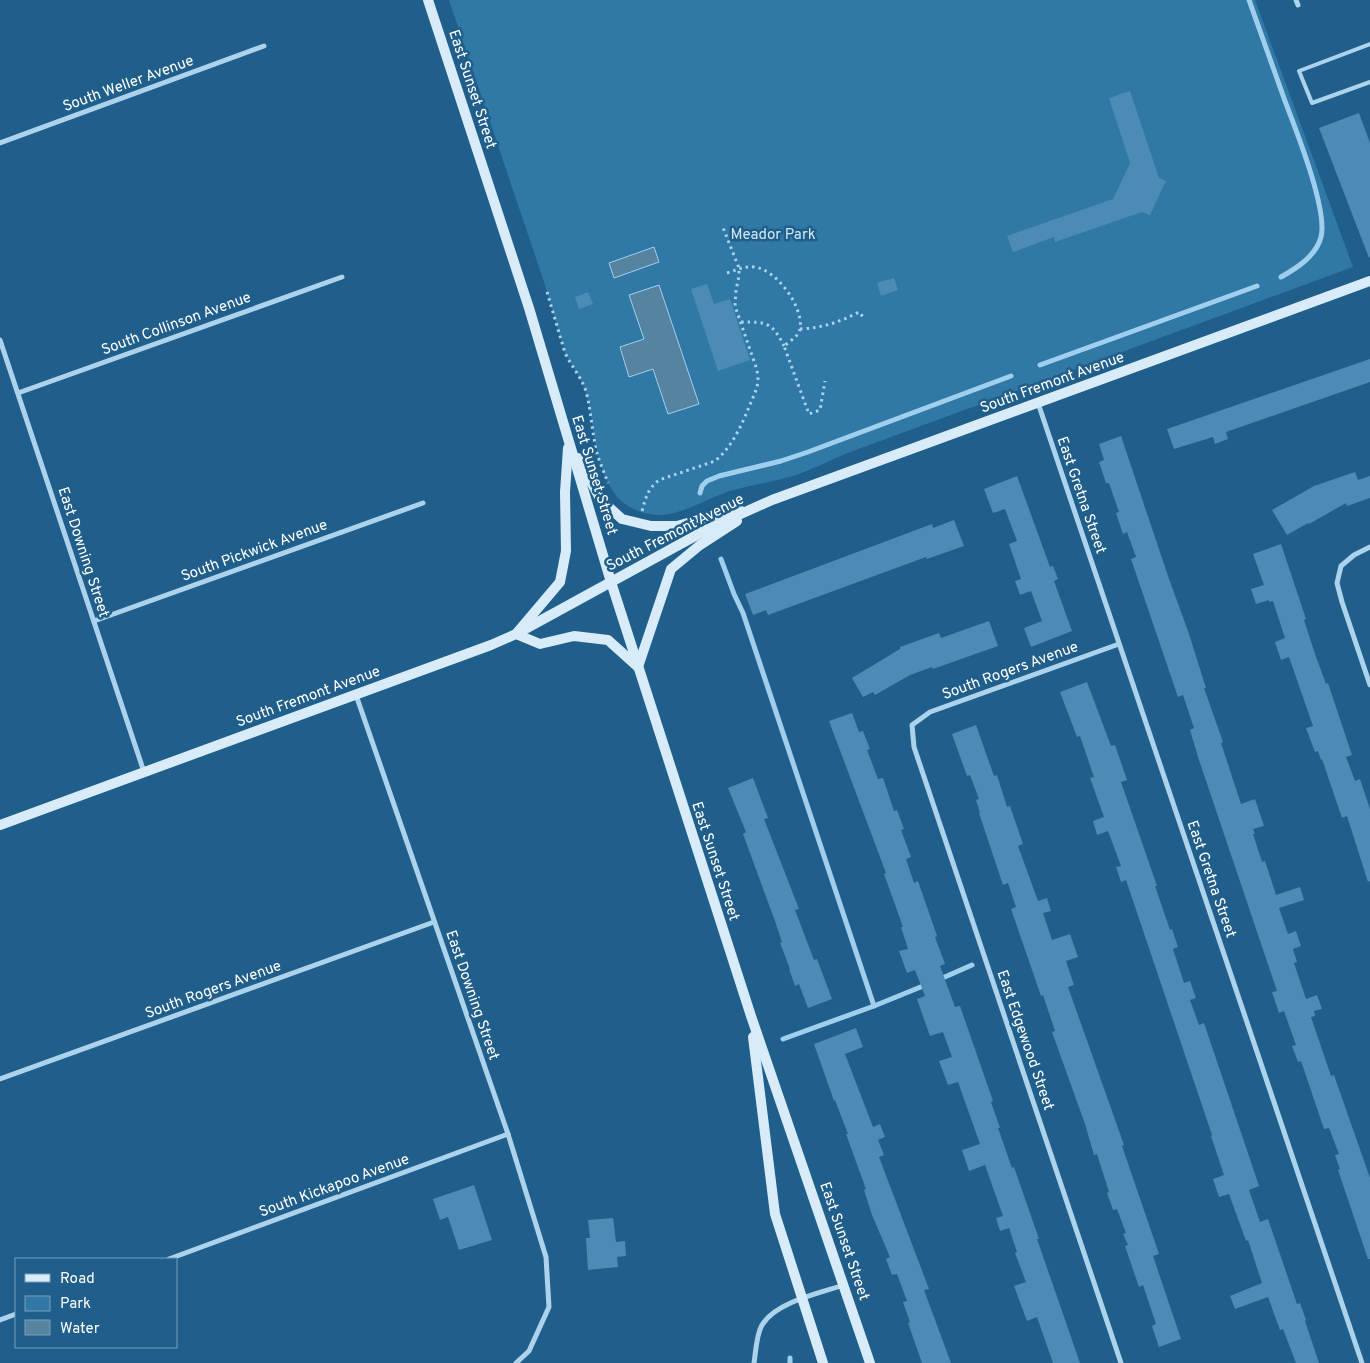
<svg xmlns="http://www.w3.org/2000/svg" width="1370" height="1363" viewBox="0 0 1370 1363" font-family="Overpass,sans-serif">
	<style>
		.green { fill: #3078a6 }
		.water { fill: #5683a0; stroke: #a0cfed }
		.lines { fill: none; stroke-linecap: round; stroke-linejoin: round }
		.stream { stroke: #a0cfed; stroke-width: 5 }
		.building { fill: #4c8bb4 }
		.path { stroke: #acd3eb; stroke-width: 3; stroke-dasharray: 2.5 4; stroke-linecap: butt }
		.lane { stroke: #acd3eb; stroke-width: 4 }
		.street { stroke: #acd3eb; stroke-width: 5 }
		.secondary { stroke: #d8ebf9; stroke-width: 10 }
		.labels { text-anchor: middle; stroke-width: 5; stroke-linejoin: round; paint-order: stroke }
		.street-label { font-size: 15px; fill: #fff; stroke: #205f8b }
		.park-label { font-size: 15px; fill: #d1e9f8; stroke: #205f8b }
	</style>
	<rect width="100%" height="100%" fill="#205f8b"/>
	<path class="green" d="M449 0H1255L1353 267 845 454C829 461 813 469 796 475 774 482 749 485 727 492 707 499 682 514 662 515 646 516 625 508 615 494 594 466 595 426 586 393 582 378 572 367 565 353L545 285Z"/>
	<g class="water">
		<polygon points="654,247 659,262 614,278 609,263"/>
		<polygon points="659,285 699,404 668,414 653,369 629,377 620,347 644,339 629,295"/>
	</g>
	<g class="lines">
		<g class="stream">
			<path d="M1249 0C1261 34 1273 67 1285 101 1296 130 1328 210 1321 237 1316 256 1297 268 1281 277"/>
			<polyline points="1040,365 1257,286"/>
			<polyline points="700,493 702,486 707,481 719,476 781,461 808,452 1011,376"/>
			<polyline points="721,559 734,594 743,613 874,1006"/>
			<polyline points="938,980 972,965"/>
			<polyline points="783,1039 874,1006 928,984"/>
			<polyline points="790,1363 790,1358"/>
		</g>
	</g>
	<g class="building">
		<polygon points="1130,91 1159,178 1166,181 1150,215 1142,212 1055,242 1054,237 1013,252 1007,236 1113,199 1130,163 1109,98"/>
		<polygon points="1359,113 1370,143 1370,257 1369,258 1319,128"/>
		<polygon points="894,278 898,290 881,296 877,283"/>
		<polygon points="707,284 714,304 730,299 750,360 718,371 691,289"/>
		<polygon points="588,292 593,304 579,309 575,297"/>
		<polygon points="1370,359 1370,382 1226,432 1228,439 1215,444 1213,437 1174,449 1167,429"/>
		<polygon points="1121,436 1168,576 1189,634 1206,688 1204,688 1223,742 1221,743 1241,804 1255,799 1264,826 1253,829 1255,834 1253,834 1262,862 1265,861 1276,895 1300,887 1304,900 1279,908 1288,934 1296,931 1301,946 1293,949 1297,962 1294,963 1306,999 1317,995 1322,1009 1314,1011 1315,1016 1311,1017 1331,1076 1334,1075 1370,1178 1370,1259 1368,1259 1338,1170 1340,1169 1335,1155 1339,1154 1329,1128 1324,1129 1301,1061 1298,1062 1292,1046 1296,1045 1284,1011 1279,1013 1272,992 1277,991 1198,757 1190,730 1194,728 1183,695 1178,697 1131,559 1136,557 1127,532 1123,534 1116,513 1119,512 1109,483 1106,483 1099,462 1104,460 1099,444"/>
		<polygon points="1355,472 1358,480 1370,476 1370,498 1347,506 1346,503 1309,524 1308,523 1287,535 1272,510 1314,486"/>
		<polygon points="1017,476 1050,567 1053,566 1058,579 1054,581 1072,631 1031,647 1024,628 1042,621 1031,591 1020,595 1015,581 1021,579 1009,544 1017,541 1005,509 993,513 984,489"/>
		<polygon points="954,520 964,546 927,559 926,557 768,615 766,610 753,615 745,594 932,524 933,528"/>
		<polygon points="1281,544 1306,619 1304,620 1315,654 1326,684 1328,683 1352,755 1346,757 1355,781 1360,779 1370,809 1370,881 1368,882 1347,816 1342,818 1322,759 1321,760 1318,751 1315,752 1306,728 1313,726 1289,657 1281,660 1275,642 1285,638 1273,601 1269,602 1269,600 1256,604 1251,589 1264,585 1253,554"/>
		<polygon points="989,621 998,646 933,669 932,667 910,675 875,695 873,692 863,697 852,678 900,649 900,647 939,633 941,638"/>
		<polygon points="1087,682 1111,746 1115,745 1127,780 1121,782 1157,886 1155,886 1170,930 1172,929 1178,947 1173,949 1184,983 1190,981 1196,998 1190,1000 1199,1025 1204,1023 1259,1186 1249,1190 1260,1222 1268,1219 1297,1304 1300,1303 1306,1320 1305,1321 1319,1363 1296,1363 1283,1329 1280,1330 1268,1297 1235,1309 1230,1296 1262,1283 1248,1240 1246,1241 1229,1194 1219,1197 1213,1179 1224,1175 1211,1136 1212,1135 1126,880 1121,882 1116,867 1121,866 1108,831 1097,835 1093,821 1104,817 1090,778 1094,777 1080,736 1077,737 1060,692"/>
		<polygon points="852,713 859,732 863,731 870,749 867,750 878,779 883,778 894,811 897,810 904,829 901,830 911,857 906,859 914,883 918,881 937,936 935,937 945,964 940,966 955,1007 960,1006 993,1101 991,1102 1000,1128 998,1128 1012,1168 1014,1167 1039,1239 1037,1239 1080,1363 1053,1363 1037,1317 1027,1321 1014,1286 1026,1282 1015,1253 1017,1252 1009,1228 1000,1231 996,1218 1003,1216 985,1165 969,1171 962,1150 980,1144 958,1082 948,1085 939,1061 952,1057 943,1032 930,1036 917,999 925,996 915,970 907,973 899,951 908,949 901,927 903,927 884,874 886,873 829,721"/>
		<polygon points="976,725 994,776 997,775 1007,807 1010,806 1023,844 1018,846 1038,901 1047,898 1051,911 1043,913 1052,940 1070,934 1078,957 1066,961 1074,985 1068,987 1124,1145 1122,1146 1159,1254 1153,1256 1181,1339 1159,1347 1152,1326 1156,1324 1143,1285 1139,1287 1125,1246 1128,1245 1123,1234 1126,1233 1117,1209 1113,1210 1107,1193 1109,1192 1097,1154 1094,1155 1085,1124 1052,1032 1055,1031 1043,995 1041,996 1011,909 1016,907 1008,883 1003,885 979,813 980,813 976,800 979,799 970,775 967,776 952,734"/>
		<polygon points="753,778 768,818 764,819 799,909 795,910 814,960 817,959 832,999 808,1008 799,984 795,986 789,969 790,969 780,943 782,942 776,924 743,834 746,832 728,788"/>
		<polygon points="856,1028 863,1047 845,1054 873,1127 880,1124 885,1137 878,1140 884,1155 879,1157 929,1289 924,1290 951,1363 922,1363 908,1323 910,1322 903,1302 907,1301 897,1274 892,1275 886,1259 890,1257 872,1215 864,1190 866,1189 859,1170 846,1134 848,1134 835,1100 834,1101 814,1044"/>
		<polygon points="474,1185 492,1240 459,1250 448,1217 440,1220 433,1199"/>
		<polygon points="613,1218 616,1242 625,1241 626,1256 617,1257 618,1267 588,1270 586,1238 590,1238 588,1220"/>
	</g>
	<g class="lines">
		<g class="path">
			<path d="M727 273C736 270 744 266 754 267 776 269 804 307 800 329 798 337 790 341 784 346L809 414 820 410 825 381"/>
			<path d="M547 292 565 353C572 367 581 377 586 391 591 411 592 430 596 450 599 461 604 472 608 483"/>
			<path d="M741 322C767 322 772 322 784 346"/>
			<path d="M800 329C822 328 840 322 859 312L864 318"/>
			<path d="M642 511C646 497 647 490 659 480L715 461C737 443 746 413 757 388L758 379 757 370 735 306 736 290 739 276V268L722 225"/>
		</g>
		<polyline class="lane" points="1370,44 1299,71 1312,103 1370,82"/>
		<g class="street">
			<polyline points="1296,0 1298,5"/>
			<polyline points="0,143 264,46"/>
			<polyline points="0,340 144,772"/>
			<polyline points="18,393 342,277"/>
			<polyline points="1038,403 1362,1363"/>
			<polyline points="1370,547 1354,555 1341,566 1337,583 1342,602 1370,685"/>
			<polyline points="94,621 423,503"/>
			<polyline points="1119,644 930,712 912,725 914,747 1121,1363"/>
			<polyline points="356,695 508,1134 546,1257 549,1307 529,1351 516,1363"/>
			<polyline points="0,1079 434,922"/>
			<polyline points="169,1259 508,1134"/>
			<polyline points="0,1320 16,1314"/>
			<path d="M754 1363C756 1351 756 1336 762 1325 776 1302 820 1293 844 1285"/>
		</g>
		<g class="secondary">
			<polyline points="428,0 529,308 611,582 751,1016 870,1363"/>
			<polyline points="568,448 565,492 566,551 560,582 516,634 540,644 574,636 608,640 638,667 671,569 700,545 737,521"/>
			<polyline points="578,458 601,500 622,519 651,526 677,526 726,512 741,511"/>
			<polyline points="0,825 491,645 516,634 706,530 734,517 772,500 1370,281"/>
			<polyline points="753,1037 775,1214 823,1363"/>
		</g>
	</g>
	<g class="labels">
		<g class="street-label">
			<text transform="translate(128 83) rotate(-20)" y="5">South Weller Avenue</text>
			<text transform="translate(473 89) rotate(72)" y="5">East Sunset Street</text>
			<text transform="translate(176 323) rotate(-20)" y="5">South Collinson Avenue</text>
			<text transform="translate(1052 382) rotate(-20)" y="5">South Fremont Avenue</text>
			<text transform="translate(595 475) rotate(73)" y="5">East Sunset Street</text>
			<text transform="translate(1082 495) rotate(71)" y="5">East Gretna Street</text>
			<text transform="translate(675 532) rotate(-27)" y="5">South Fremont Avenue</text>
			<text transform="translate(254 550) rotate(-20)" y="5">South Pickwick Avenue</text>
			<text transform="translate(84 552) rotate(72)" y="5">East Downing Street</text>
			<text transform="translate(1010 670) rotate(-20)" y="5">South Rogers Avenue</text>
			<text transform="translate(308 696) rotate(-20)" y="5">South Fremont Avenue</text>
			<text transform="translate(716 861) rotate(72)" y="5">East Sunset Street</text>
			<text transform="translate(1212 879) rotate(71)" y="5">East Gretna Street</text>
			<text transform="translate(213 989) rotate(-20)" y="5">South Rogers Avenue</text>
			<text transform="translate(473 995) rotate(71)" y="5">East Downing Street</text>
			<text transform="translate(1026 1040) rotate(71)" y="5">East Edgewood Street</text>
			<text transform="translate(334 1185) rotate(-20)" y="5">South Kickapoo Avenue</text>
			<text transform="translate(845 1241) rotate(71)" y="5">East Sunset Street</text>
		</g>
		<g class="park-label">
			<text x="773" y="239">Meador Park</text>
		</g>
	</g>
	<rect x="15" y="1258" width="162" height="90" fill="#205f8b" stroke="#799fb9"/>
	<rect x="25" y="1274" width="25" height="8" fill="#d8ebf9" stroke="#799fb9"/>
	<text x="60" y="1283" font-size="15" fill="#ffffff">Road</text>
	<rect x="25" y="1296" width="25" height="15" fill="#3078a6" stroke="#799fb9"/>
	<text x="60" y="1308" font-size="15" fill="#ffffff">Park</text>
	<rect x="25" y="1320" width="25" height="15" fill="#5683a0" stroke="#799fb9"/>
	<text x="60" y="1333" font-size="15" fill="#ffffff">Water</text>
</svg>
